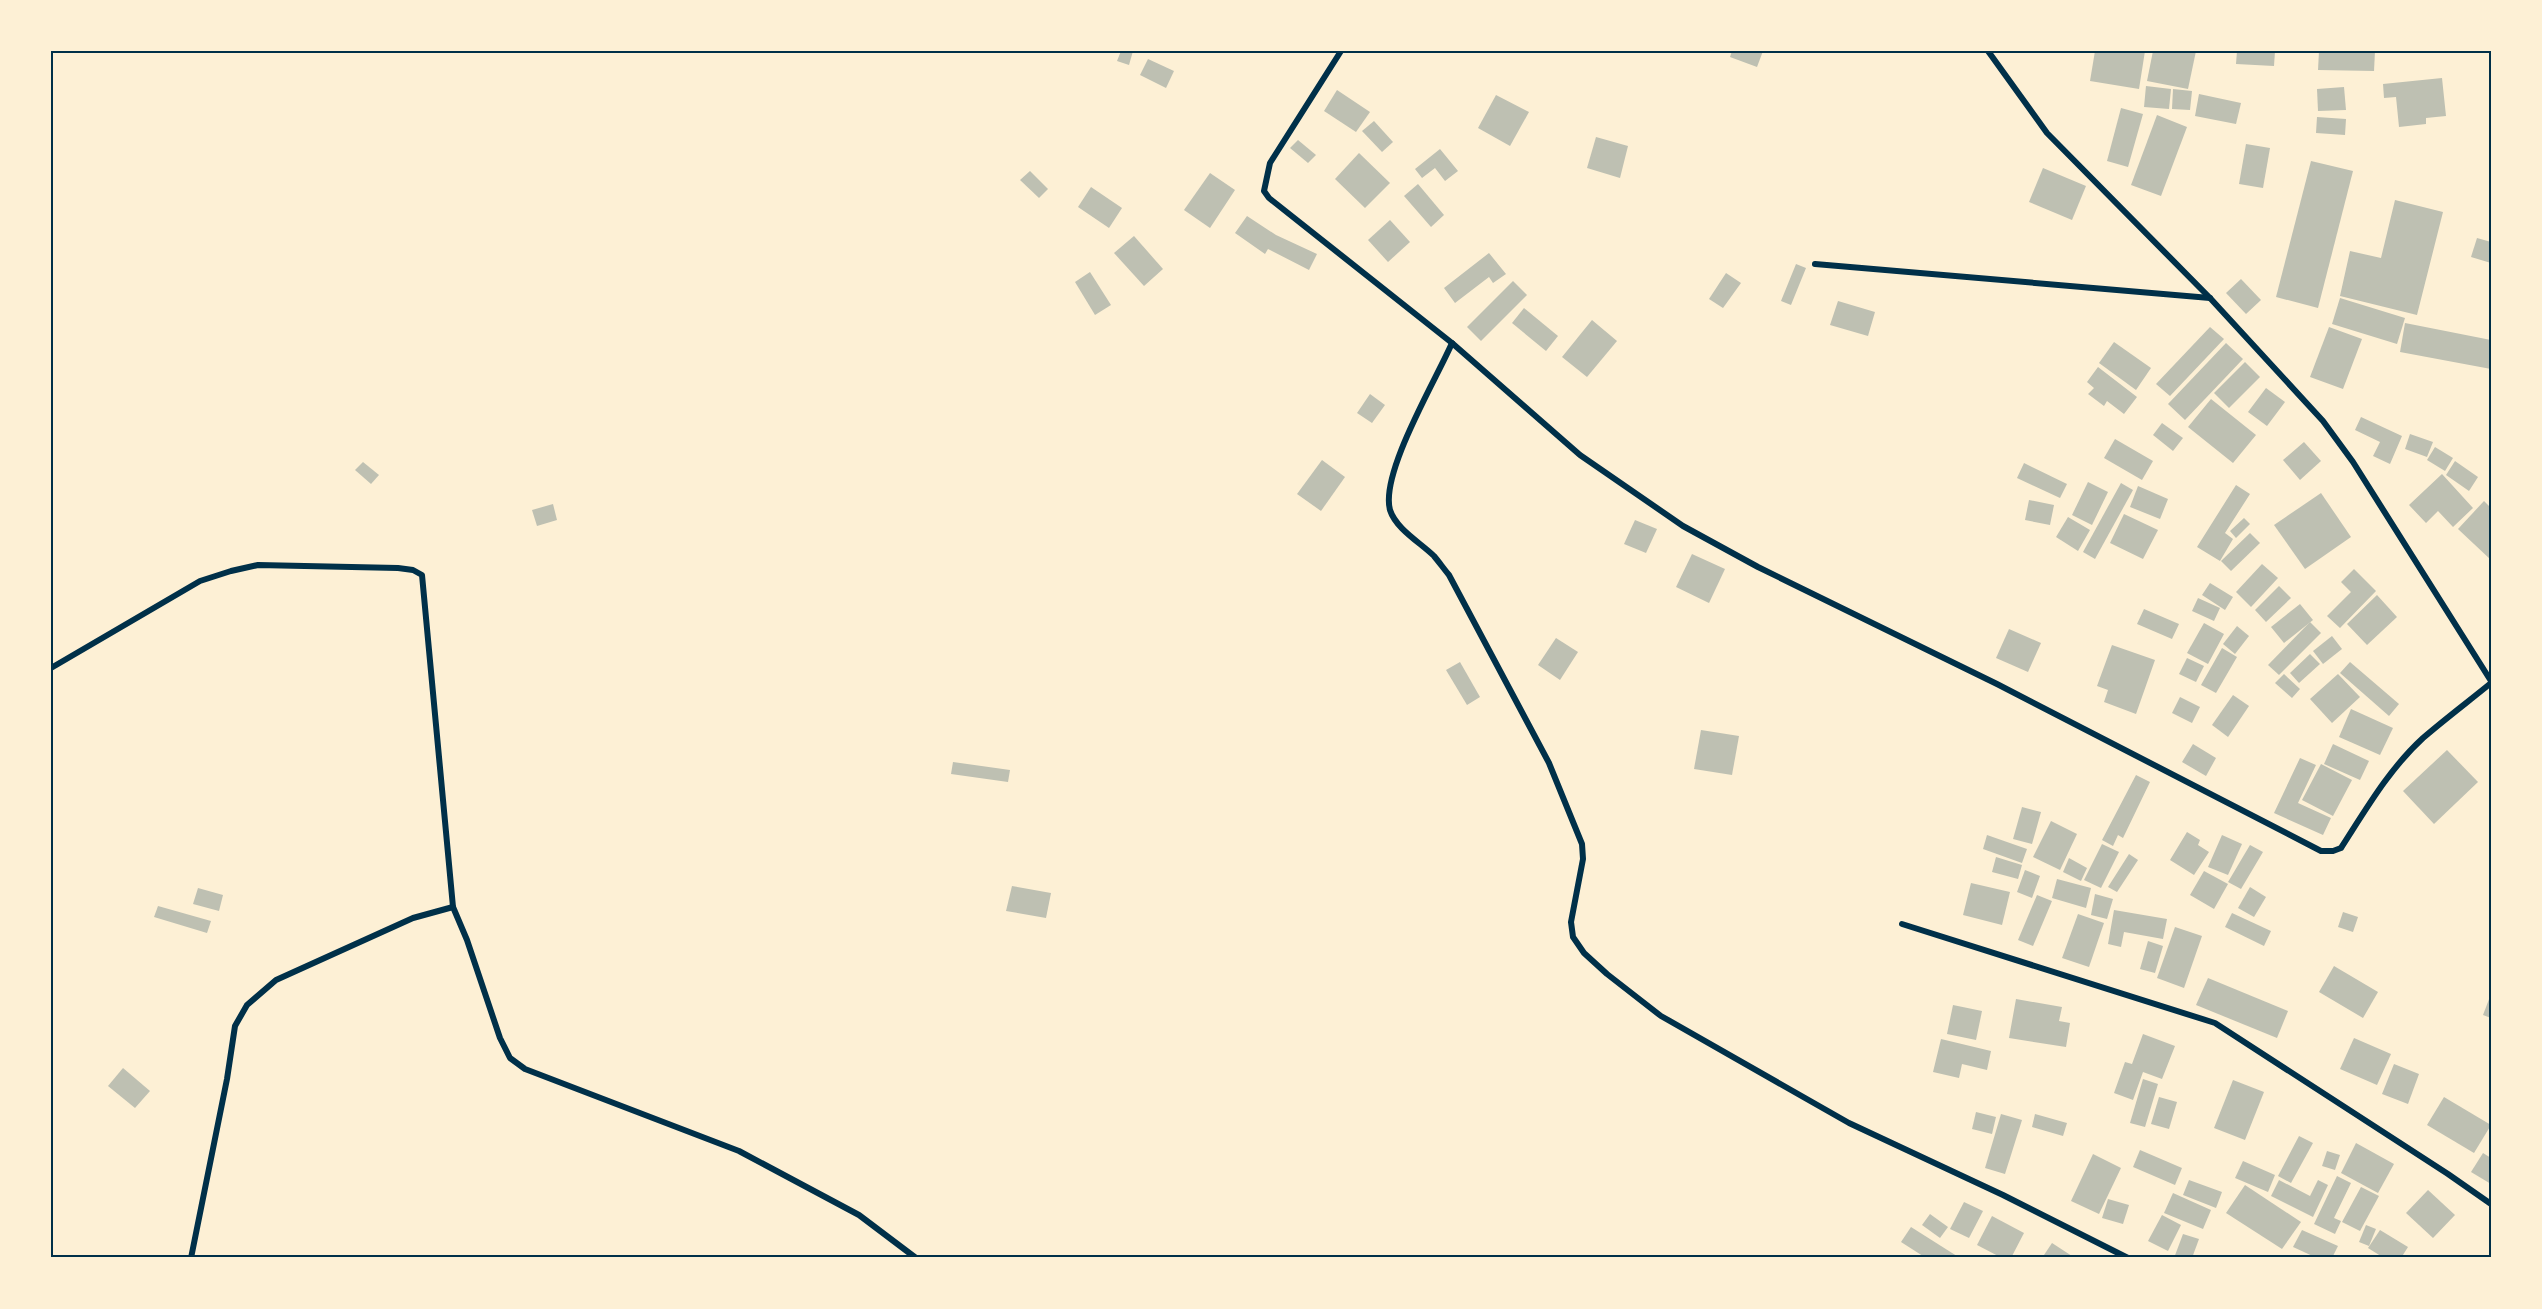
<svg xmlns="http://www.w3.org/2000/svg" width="2542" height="1309" viewBox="0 0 2542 1309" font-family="'Asap Condensed',sans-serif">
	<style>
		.building { fill: #bec0b2 }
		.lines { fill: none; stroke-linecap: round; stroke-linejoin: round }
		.minor { stroke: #003049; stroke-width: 6 }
		.neatline { fill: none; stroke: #003049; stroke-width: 2 }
	</style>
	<rect width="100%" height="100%" fill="#fdf0d5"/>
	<g class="building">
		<polygon points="1121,51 1133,51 1129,65 1117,61"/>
		<polygon points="1732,51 1763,51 1757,67 1730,57"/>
		<polygon points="2095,51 2145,51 2139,89 2090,81"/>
		<polygon points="2153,51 2196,51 2188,89 2147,81"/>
		<polygon points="2237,51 2275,51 2274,66 2236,64"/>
		<polygon points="2319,51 2375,51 2374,71 2318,70"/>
		<polygon points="1148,59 1174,71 1166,88 1140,75"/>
		<polygon points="2442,78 2446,116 2426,118 2426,124 2399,127 2396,97 2384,98 2383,84"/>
		<polygon points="2146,86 2171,89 2169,109 2144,107"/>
		<polygon points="2344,87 2346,110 2318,111 2317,89"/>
		<polygon points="2173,89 2192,91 2190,110 2172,109"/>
		<polygon points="1337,90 1370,112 1356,132 1324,111"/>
		<polygon points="2199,94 2241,103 2236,124 2195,116"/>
		<polygon points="1496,95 1529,112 1510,146 1478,128"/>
		<polygon points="2121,108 2143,114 2128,167 2107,161"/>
		<polygon points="2157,115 2187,127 2161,196 2131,185"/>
		<polygon points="2317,117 2346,119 2345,135 2316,133"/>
		<polygon points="1374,121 1393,142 1382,152 1362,131"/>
		<polygon points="1596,137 1628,146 1620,178 1587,168"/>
		<polygon points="1298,140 1316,155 1308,163 1290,148"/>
		<polygon points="2246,144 2270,148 2263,188 2239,184"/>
		<polygon points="1440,149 1458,171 1445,181 1435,168 1422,178 1415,169"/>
		<polygon points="1359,153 1390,183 1365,208 1335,179"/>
		<polygon points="2311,161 2353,171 2318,308 2276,297"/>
		<polygon points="2043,168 2086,186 2072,220 2029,202"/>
		<polygon points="1030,171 1048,189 1039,198 1020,180"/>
		<polygon points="1210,173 1235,190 1210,228 1184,210"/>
		<polygon points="1418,184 1444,215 1431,227 1404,196"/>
		<polygon points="1091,187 1122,208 1109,228 1078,207"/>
		<polygon points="2395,200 2443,212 2417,315 2340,296 2350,251 2381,258"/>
		<polygon points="1247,216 1276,235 1317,254 1309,270 1268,249 1265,254 1235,233"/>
		<polygon points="1390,220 1410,242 1388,262 1368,240"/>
		<polygon points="1134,236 1163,269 1144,286 1114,253"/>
		<polygon points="2477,238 2491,242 2491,263 2471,257"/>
		<polygon points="1489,253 1506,274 1493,283 1489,277 1455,303 1444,288"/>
		<polygon points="1796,264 1806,268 1791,305 1781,301"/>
		<polygon points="1090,272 1111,305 1095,315 1075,282"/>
		<polygon points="1726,273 1741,283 1723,308 1709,299"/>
		<polygon points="2241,279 2261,300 2246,314 2226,293"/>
		<polygon points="1513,281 1527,295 1481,341 1467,327"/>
		<polygon points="2340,298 2405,318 2397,344 2332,324"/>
		<polygon points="1838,301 1875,312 1868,336 1830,325"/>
		<polygon points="1524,308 1558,336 1546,351 1512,323"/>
		<polygon points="1592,320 1617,341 1587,377 1562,357"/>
		<polygon points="2405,323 2491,340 2491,369 2400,352"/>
		<polygon points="2210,327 2224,339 2170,396 2156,384"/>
		<polygon points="2329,327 2362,339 2343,389 2310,377"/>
		<polygon points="2114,342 2151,368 2136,390 2099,363"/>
		<polygon points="2226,343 2243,359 2185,420 2168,404"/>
		<polygon points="2245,362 2260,377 2229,408 2214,393"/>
		<polygon points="2098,367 2137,397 2124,414 2107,401 2104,406 2088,394 2094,388 2087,382"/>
		<polygon points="2266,388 2285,402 2267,426 2248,412"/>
		<polygon points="1370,394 1385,405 1372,423 1357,413"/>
		<polygon points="2211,399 2256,435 2233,463 2188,427"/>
		<polygon points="2361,417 2402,436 2390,464 2373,456 2380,442 2355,430"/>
		<polygon points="2162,423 2183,438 2173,451 2153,435"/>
		<polygon points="2410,434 2433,442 2427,457 2405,449"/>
		<polygon points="2115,439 2153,461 2142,480 2104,458"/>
		<polygon points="2304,442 2321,461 2300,480 2283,460"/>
		<polygon points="2435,447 2453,458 2445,471 2427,460"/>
		<polygon points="1322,460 1345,477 1321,511 1297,494"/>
		<polygon points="2455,461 2478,477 2469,491 2446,475"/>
		<polygon points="363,462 379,475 371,484 355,470"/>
		<polygon points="2024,463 2067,484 2060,498 2017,478"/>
		<polygon points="2442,474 2473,508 2453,527 2438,511 2426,523 2409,505"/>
		<polygon points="2088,482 2108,492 2092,525 2072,515"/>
		<polygon points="2121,483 2133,490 2095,559 2083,552"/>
		<polygon points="2236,485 2250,494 2225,533 2233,539 2220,561 2197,547"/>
		<polygon points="2138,486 2168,499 2160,519 2130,507"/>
		<polygon points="2321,493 2351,537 2305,569 2274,525"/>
		<polygon points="2029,500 2054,505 2050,525 2025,520"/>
		<polygon points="2484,501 2491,508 2491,560 2458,529"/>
		<polygon points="553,504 557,520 537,526 532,510"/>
		<polygon points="2124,514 2158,530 2143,559 2110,543"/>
		<polygon points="2068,517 2090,530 2078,551 2056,537"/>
		<polygon points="2244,518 2250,524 2236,538 2230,531"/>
		<polygon points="1635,520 1657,529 1646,553 1624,544"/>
		<polygon points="2250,533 2260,543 2231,571 2221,561"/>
		<polygon points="1692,554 1725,569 1709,603 1676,587"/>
		<polygon points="2262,564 2278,578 2251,607 2236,592"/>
		<polygon points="2354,569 2376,591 2340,628 2327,616 2351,592 2341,582"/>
		<polygon points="2210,583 2233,597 2225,610 2202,595"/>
		<polygon points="2279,586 2291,598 2266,622 2255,610"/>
		<polygon points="2377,595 2397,617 2367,645 2347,624"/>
		<polygon points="2198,598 2220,608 2214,621 2192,611"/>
		<polygon points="2300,604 2313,620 2284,643 2271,627"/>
		<polygon points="2144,609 2179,624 2172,639 2137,624"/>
		<polygon points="2310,622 2321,633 2279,675 2268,665"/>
		<polygon points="2204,623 2224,634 2208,664 2187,653"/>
		<polygon points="2237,626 2249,636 2235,654 2223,644"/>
		<polygon points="2009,629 2041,643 2028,672 1996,658"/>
		<polygon points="2332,636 2342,649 2323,664 2313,651"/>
		<polygon points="1556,638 1578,652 1560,680 1538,665"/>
		<polygon points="2112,645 2155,660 2136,714 2104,702 2108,690 2097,686"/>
		<polygon points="2222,648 2237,657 2216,693 2201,685"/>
		<polygon points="2310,654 2320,664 2299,683 2290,673"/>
		<polygon points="2187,658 2204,666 2196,682 2179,674"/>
		<polygon points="1460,662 1480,697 1467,705 1446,670"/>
		<polygon points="2350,662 2399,704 2389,716 2340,673"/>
		<polygon points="2284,674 2300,689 2292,698 2275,683"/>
		<polygon points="2338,674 2360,697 2332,723 2310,699"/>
		<polygon points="2233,695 2249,706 2228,737 2212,725"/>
		<polygon points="2180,697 2200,707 2192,723 2172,713"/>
		<polygon points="2351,709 2393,728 2380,755 2339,737"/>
		<polygon points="1701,730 1739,736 1732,775 1694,769"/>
		<polygon points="2193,744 2216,758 2206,776 2182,762"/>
		<polygon points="2333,744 2369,761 2360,780 2324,764"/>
		<polygon points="2447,750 2478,782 2434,824 2403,791"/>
		<polygon points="2300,758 2316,765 2298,803 2331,818 2323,835 2274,813"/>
		<polygon points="953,762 1010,770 1008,782 951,774"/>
		<polygon points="2321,764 2352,780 2333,816 2302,800"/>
		<polygon points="2136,775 2150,782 2123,838 2118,835 2113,846 2102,840"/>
		<polygon points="2022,807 2041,812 2032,844 2013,839"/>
		<polygon points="2051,821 2077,834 2060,870 2033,857"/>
		<polygon points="2187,832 2200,840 2198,845 2209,852 2194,875 2170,860"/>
		<polygon points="1987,835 2027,849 2022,863 1983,849"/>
		<polygon points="2222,835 2242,844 2228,875 2208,867"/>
		<polygon points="2102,844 2119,852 2101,888 2084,880"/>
		<polygon points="2250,845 2263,852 2241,889 2228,882"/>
		<polygon points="2129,854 2138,860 2117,892 2108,887"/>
		<polygon points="1996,857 2022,865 2018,879 1992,872"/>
		<polygon points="2069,858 2087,868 2081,881 2063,872"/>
		<polygon points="2025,870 2040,876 2032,898 2017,892"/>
		<polygon points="2204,871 2228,884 2214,909 2190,895"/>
		<polygon points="2057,879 2091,888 2086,908 2052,898"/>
		<polygon points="1971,883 2010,892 2002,925 1963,915"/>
		<polygon points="1012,886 1051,893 1046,918 1006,911"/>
		<polygon points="2250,887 2266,897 2254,917 2238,908"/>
		<polygon points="198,888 223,895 219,911 193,904"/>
		<polygon points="2095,894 2113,899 2107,919 2091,915"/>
		<polygon points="2037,895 2052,901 2033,946 2018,940"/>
		<polygon points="158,906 211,921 207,933 154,917"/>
		<polygon points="2114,910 2167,919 2163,939 2124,932 2121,947 2108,944"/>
		<polygon points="2343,912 2358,917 2353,932 2338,927"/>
		<polygon points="2232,913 2271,931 2264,946 2225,927"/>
		<polygon points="2078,914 2104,923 2089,967 2062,958"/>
		<polygon points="2175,927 2202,936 2184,988 2157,978"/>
		<polygon points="2148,941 2163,946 2155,973 2140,969"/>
		<polygon points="2334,966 2378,992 2363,1018 2319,992"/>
		<polygon points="2208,978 2288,1011 2277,1038 2196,1005"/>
		<polygon points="2491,994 2491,1018 2483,1015"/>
		<polygon points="2016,999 2062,1007 2059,1021 2070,1023 2066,1047 2009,1038"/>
		<polygon points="1953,1005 1982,1011 1976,1040 1947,1034"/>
		<polygon points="2143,1034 2175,1046 2162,1079 2143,1072 2133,1100 2114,1093 2125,1062 2132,1064"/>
		<polygon points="2354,1038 2391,1054 2377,1085 2340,1069"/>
		<polygon points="1941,1039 1991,1051 1987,1070 1962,1064 1959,1078 1933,1072"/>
		<polygon points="2394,1064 2419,1074 2408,1104 2382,1094"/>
		<polygon points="123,1068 150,1091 135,1108 108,1086"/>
		<polygon points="2143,1079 2158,1084 2145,1127 2130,1123"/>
		<polygon points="2233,1080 2264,1092 2245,1140 2214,1128"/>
		<polygon points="2159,1097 2177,1102 2169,1129 2151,1124"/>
		<polygon points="2444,1097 2491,1125 2474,1153 2427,1125"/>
		<polygon points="1976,1112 1996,1117 1992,1134 1972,1129"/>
		<polygon points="2001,1114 2022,1120 2005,1174 1985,1168"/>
		<polygon points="2035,1114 2067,1123 2063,1136 2032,1127"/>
		<polygon points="2299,1136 2313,1143 2291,1183 2278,1176"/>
		<polygon points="2356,1143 2394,1164 2378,1193 2341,1173"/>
		<polygon points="2140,1150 2182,1168 2175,1185 2133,1167"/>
		<polygon points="2327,1151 2340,1155 2335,1170 2322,1166"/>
		<polygon points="2483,1153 2491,1158 2491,1184 2471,1172"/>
		<polygon points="2093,1154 2121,1168 2099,1214 2071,1201"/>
		<polygon points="2243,1161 2275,1175 2268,1192 2235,1178"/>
		<polygon points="2337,1176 2351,1183 2334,1218 2341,1221 2335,1234 2314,1224"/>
		<polygon points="2189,1180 2222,1192 2216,1208 2183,1195"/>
		<polygon points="2279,1180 2310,1196 2318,1180 2328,1185 2313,1217 2271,1196"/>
		<polygon points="2245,1185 2301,1222 2282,1249 2226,1213"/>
		<polygon points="2361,1187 2379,1196 2360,1231 2342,1222"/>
		<polygon points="2428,1190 2455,1215 2433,1238 2406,1213"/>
		<polygon points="2173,1193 2211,1210 2203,1229 2164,1213"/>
		<polygon points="2108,1199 2129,1205 2123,1224 2102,1218"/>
		<polygon points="1964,1202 1983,1211 1969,1238 1950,1229"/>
		<polygon points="1930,1214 1948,1227 1940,1238 1922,1225"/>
		<polygon points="2162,1215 2181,1225 2168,1251 2148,1241"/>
		<polygon points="1992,1216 2024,1233 2011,1258 2002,1258 1977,1245"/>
		<polygon points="2366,1225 2376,1229 2369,1246 2359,1242"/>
		<polygon points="1911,1227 1960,1258 1926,1258 1901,1242"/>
		<polygon points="2302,1230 2338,1246 2332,1258 2317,1258 2293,1247"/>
		<polygon points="2380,1230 2408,1247 2401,1258 2384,1258 2368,1248"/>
		<polygon points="2183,1234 2199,1239 2192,1258 2174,1258"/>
		<polygon points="2052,1243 2075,1258 2042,1258"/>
	</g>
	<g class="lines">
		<g class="minor">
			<path d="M1341 51 1270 163 1264 191 1269 198 1452 343 1580 455 1683 526 1758 567 1997 684 2321 851H2333L2341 848C2365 811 2389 769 2423 738 2445 719 2469 701 2491 683"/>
			<polyline points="1988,51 2047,133 2210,298 2323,421 2353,462 2491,681"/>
			<polyline points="1815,264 2210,298"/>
			<path d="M1452 343C1436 380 1380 473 1390 510 1396 529 1421 543 1434 556 1439 562 1444 569 1449 575L1549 763 1582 844 1583 859 1571 922 1573 937 1584 953 1607 974 1661 1016 1849 1123 2003 1195 2128 1258"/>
			<polyline points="51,668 200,581 231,571 258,565 398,568 413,570 422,575 453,907"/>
			<polyline points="1902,924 2215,1023 2448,1174 2491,1204"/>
			<polyline points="191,1258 227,1079 235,1026 247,1005 276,980 413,918 453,907 467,940 500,1038 510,1058 525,1069 739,1151 859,1215 916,1258"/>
		</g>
	</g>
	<rect width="2542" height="1309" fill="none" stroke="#fdf0d5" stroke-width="105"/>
	<rect x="52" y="52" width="2438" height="1204" class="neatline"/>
</svg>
